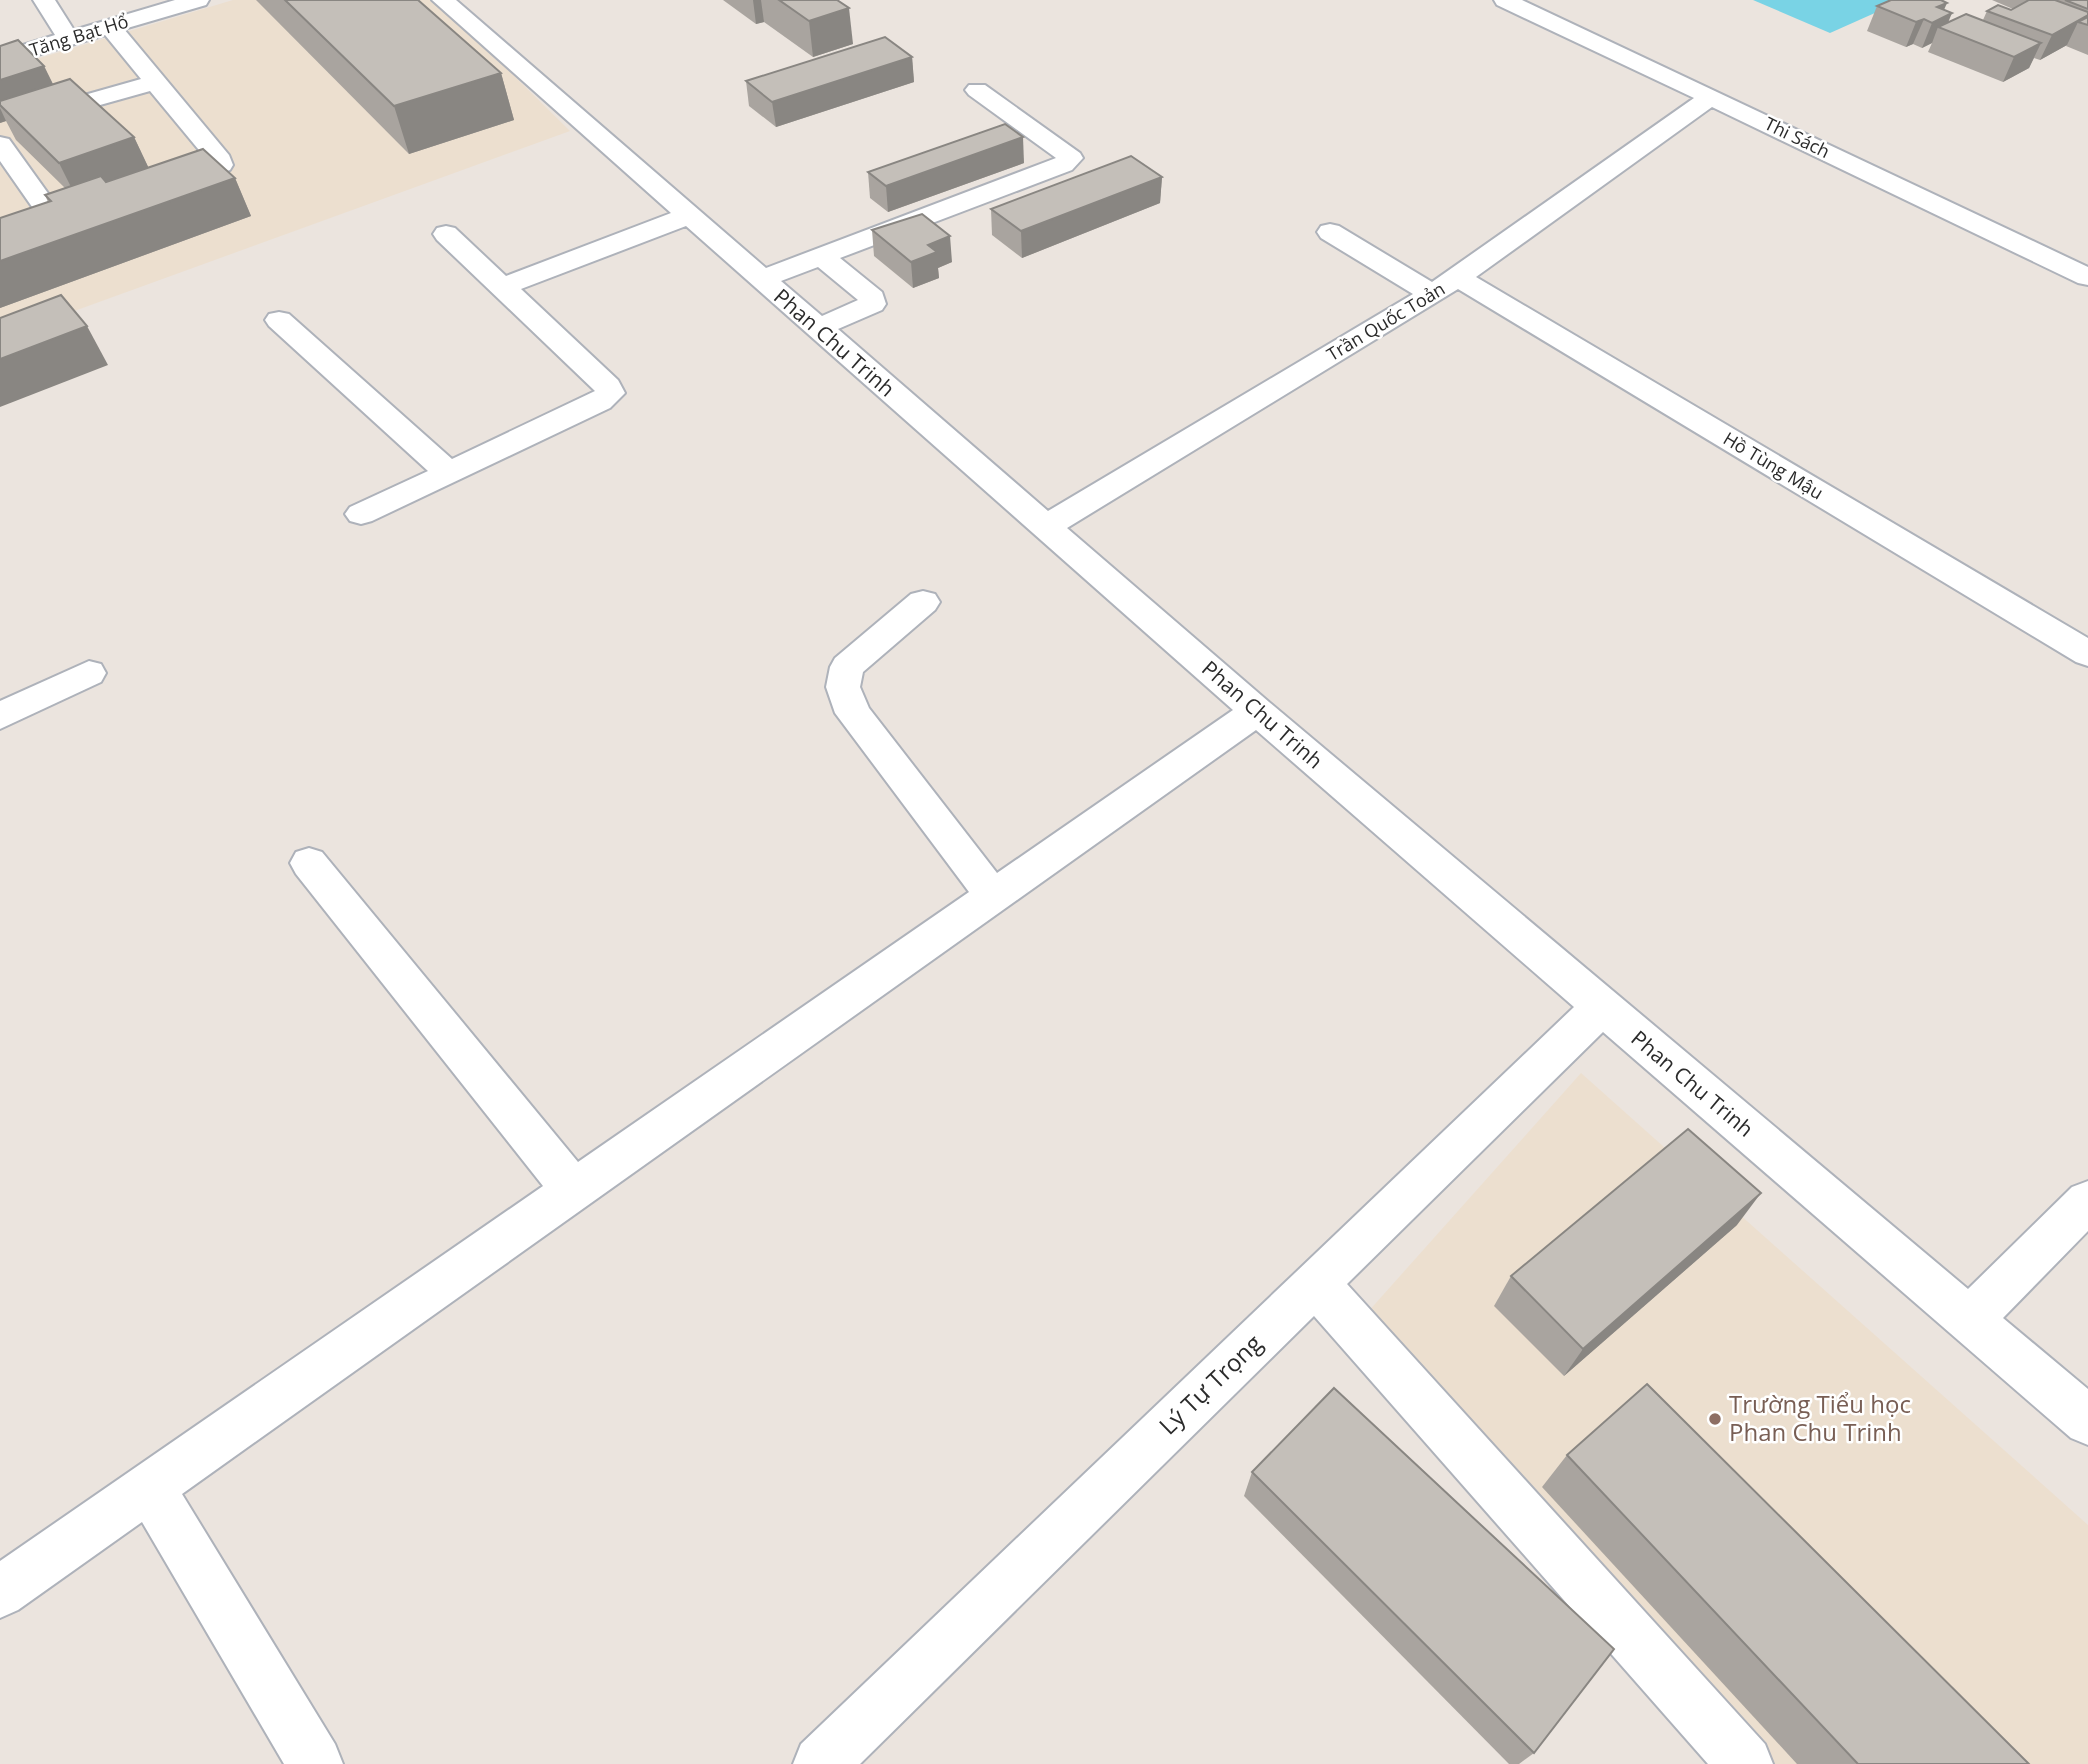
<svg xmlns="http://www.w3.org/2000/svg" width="2088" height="1764" viewBox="0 0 2088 1764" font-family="'Open Sans',sans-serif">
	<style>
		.education { fill: #ecdfcf }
		.water { fill: #79d3e5 }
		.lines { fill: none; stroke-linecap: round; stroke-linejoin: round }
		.minor-casing { stroke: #aeb2ba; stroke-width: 4 }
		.minor { fill: #fff; fill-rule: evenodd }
		.wall { fill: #a9a49f }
		.shaded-wall { fill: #898682 }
		.building { fill: #c4bfb9; stroke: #898682; stroke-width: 2 }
		.education-dot { fill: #8d6e63; stroke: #fff; stroke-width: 2.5 }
		.labels { text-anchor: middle; stroke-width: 5; stroke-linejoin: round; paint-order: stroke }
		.far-street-label { font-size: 18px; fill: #2b2b2b; stroke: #fff }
		.street-label { font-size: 21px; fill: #2b2b2b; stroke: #fff }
		.near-street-label { font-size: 24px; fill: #2b2b2b; stroke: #fff }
		.near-education-label { font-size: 24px; fill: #785e54; stroke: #fff; text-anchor: start }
	</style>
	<rect width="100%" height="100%" fill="#ebe4de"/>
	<g class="education">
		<polygon points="233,0 437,0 570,131 0,338 0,70"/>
		<polygon points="1581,1073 2088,1525 2088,1764 1770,1764 1367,1313"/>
	</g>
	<polygon class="water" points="1753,0 1904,0 1830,33"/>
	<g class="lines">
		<g class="minor-casing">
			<g id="minor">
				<path d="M33 0H55L74 30 175 0H209L206 5 124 29 229 155 233 165 230 170C210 177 183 193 162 188L158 183 162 178 208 161 150 91 43 121 35 119 31 114 35 109 141 79 105 35 0 66V52L55 35Z"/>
				<path d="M432 0H456L766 268 1056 158 969 95 965 90 969 85H985L1080 153 1083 158 1072 170 840 258 882 292 886 304 882 310 838 329 1048 511 1413 294 1321 238 1317 232 1321 226 1330 224 1339 226 1432 282 1694 98 1497 5 1494 0H1522L2088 267V285L2078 283 1712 107 1476 277 2088 638V666L2076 662 1458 289 1067 528 1269 702 1968 1289 2072 1187 2088 1181V1231L2003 1318 2088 1389V1445L2071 1438 1603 1032 1347 1284 1765 1744 1773 1764H1708L1314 1316 860 1764H793L801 1744 1574 1007 1256 730 182 1494 335 1744 343 1764H284L142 1522 18 1610 0 1618V1561L543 1186 296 874 290 863 296 852 309 848 322 852 578 1162 969 892 835 713 826 687 830 667 835 658 911 594 923 591 935 594 940 602 935 610 863 672 860 687 869 708 997 873 1233 710 686 226 521 289 618 380 625 393 610 408 372 521 361 524 350 521 345 514 350 507 428 471 269 326 265 320 269 314 279 312 289 314 452 459 595 391 437 240 433 234 437 228 446 226 455 228 506 276 671 213ZM818 267 858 300 822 316 781 281Z"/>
				<polygon points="0,137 9,139 70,224 66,236 0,260 0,243 44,224 0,161"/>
				<polygon points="89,661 101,664 106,673 101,682 0,729 0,701"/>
			</g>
		</g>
		<use href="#minor" class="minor"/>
	</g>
	<g class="wall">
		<polygon points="256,0 418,0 501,73 514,120 409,154"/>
		<polygon points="723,0 837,0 853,44 813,57 764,22 756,24"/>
		<polygon points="1992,0 2088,0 2088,55 2066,46 2067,45 2040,60 2034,58 2029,68 2003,82 1928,52 1932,43 1922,48 1913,44 1906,47 1867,31 1877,6 1944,10 1948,22 1983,20 1987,11 2011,10 2013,9"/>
		<polygon points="0,46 44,66 53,84 134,137 148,167 235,178 251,216 0,308 0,218 48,202 45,195 65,188 16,140 6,121 0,123"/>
		<polygon points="912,57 914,82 776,127 749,106 746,81"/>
		<polygon points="1024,163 888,212 870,198 868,172"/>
		<polygon points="1162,177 1160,203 1022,258 992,235 991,209"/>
		<polygon points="872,230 952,262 938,268 939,278 913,288 874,256"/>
		<polygon points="1737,1225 1564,1376 1494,1306 1511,1276"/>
		<polygon points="1567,1455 2029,1764 1797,1764 1542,1487"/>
		<polygon points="1252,1472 1534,1753 1519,1764 1509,1764 1244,1496"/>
	</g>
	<g class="shaded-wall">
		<polygon points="753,0 761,0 764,22 756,24"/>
		<polygon points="1947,3 1940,19 1952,13 1945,30 1938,27 1932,43 1922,48 1932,23 1937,7"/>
		<polygon points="849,8 853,44 813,57 809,21"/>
		<polygon points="2088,15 2088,19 2078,22 2067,45 2040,60 2052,35"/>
		<polygon points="1924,19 1913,44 1906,47 1916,22"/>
		<polygon points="2041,43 2029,68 2003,82 2014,57"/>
		<polygon points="912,57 914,82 776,127 772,102"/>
		<polygon points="44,66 62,103 0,105 0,80"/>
		<polygon points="501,73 514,120 409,154 394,106"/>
		<polygon points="0,108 6,121 0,123"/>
		<polygon points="134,137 152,175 78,201 59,163"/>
		<polygon points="1023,137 1024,163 888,212 886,186"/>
		<polygon points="1162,177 1160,203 1022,258 1021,231"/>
		<polygon points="235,178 251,216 0,308 0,261"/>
		<polygon points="950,236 952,262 938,268 939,278 913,288 911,262 928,245"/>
		<polygon points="87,326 108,365 0,407 0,359"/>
		<polygon points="1761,1193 1737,1225 1564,1376 1583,1349"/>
	</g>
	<g class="building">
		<polygon points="285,0 418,0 501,73 394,106"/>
		<polygon points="779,0 837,0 849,8 809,21"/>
		<polygon points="1891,0 1941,0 1947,3 1937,7 1952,13 1932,23 1924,19 1916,22 1877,6"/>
		<polygon points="2029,0 2055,0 2088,12 2088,15 2052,35 1987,11 1998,5 2011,10"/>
		<polygon points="2065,0 2088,0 2088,9"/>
		<polygon points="1966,14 2041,43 2014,57 1938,27"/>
		<polygon points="2088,17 2088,25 2078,22"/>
		<polygon points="885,37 912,57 772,102 746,81"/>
		<polygon points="18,40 44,66 0,80 0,46"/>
		<polygon points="70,79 134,137 59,163 0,105 0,101"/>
		<polygon points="1005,124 1023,137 886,186 868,172"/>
		<polygon points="203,149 235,178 0,261 0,218 51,201 45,195 101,176 106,182"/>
		<polygon points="1131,156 1162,177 1021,231 991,209"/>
		<polygon points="922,214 950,236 928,245 937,252 911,262 872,230"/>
		<polygon points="61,295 87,326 0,359 0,318"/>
		<polygon points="1688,1129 1761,1193 1583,1349 1511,1276"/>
		<polygon points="1647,1384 2029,1764 1858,1764 1567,1455"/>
		<polygon points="1334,1388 1614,1649 1534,1753 1252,1472"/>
	</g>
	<circle class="education-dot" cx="1715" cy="1419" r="7"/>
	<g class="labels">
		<g class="far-street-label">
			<text transform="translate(79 36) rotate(-17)" y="6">Tăng Bạt Hổ</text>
			<text transform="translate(1797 138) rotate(26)" y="6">Thi Sách</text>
			<text transform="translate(1386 322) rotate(-31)" y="6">Trần Quốc Toản</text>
			<text transform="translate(1773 466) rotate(31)" y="6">Hồ Tùng Mậu</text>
		</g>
		<g class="street-label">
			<text transform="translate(834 343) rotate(41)" y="7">Phan Chu Trinh</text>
			<text transform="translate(1262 715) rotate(41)" y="7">Phan Chu Trinh</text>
			<text transform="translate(1692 1084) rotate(40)" y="7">Phan Chu Trinh</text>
		</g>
		<g class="near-street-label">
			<text transform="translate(1211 1385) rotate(-44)" y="8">Lý Tự Trọng</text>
		</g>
		<g class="near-education-label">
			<text x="1729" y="1413">Trường Tiểu học<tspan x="1729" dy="28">Phan Chu Trinh</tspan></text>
		</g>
	</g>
</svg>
